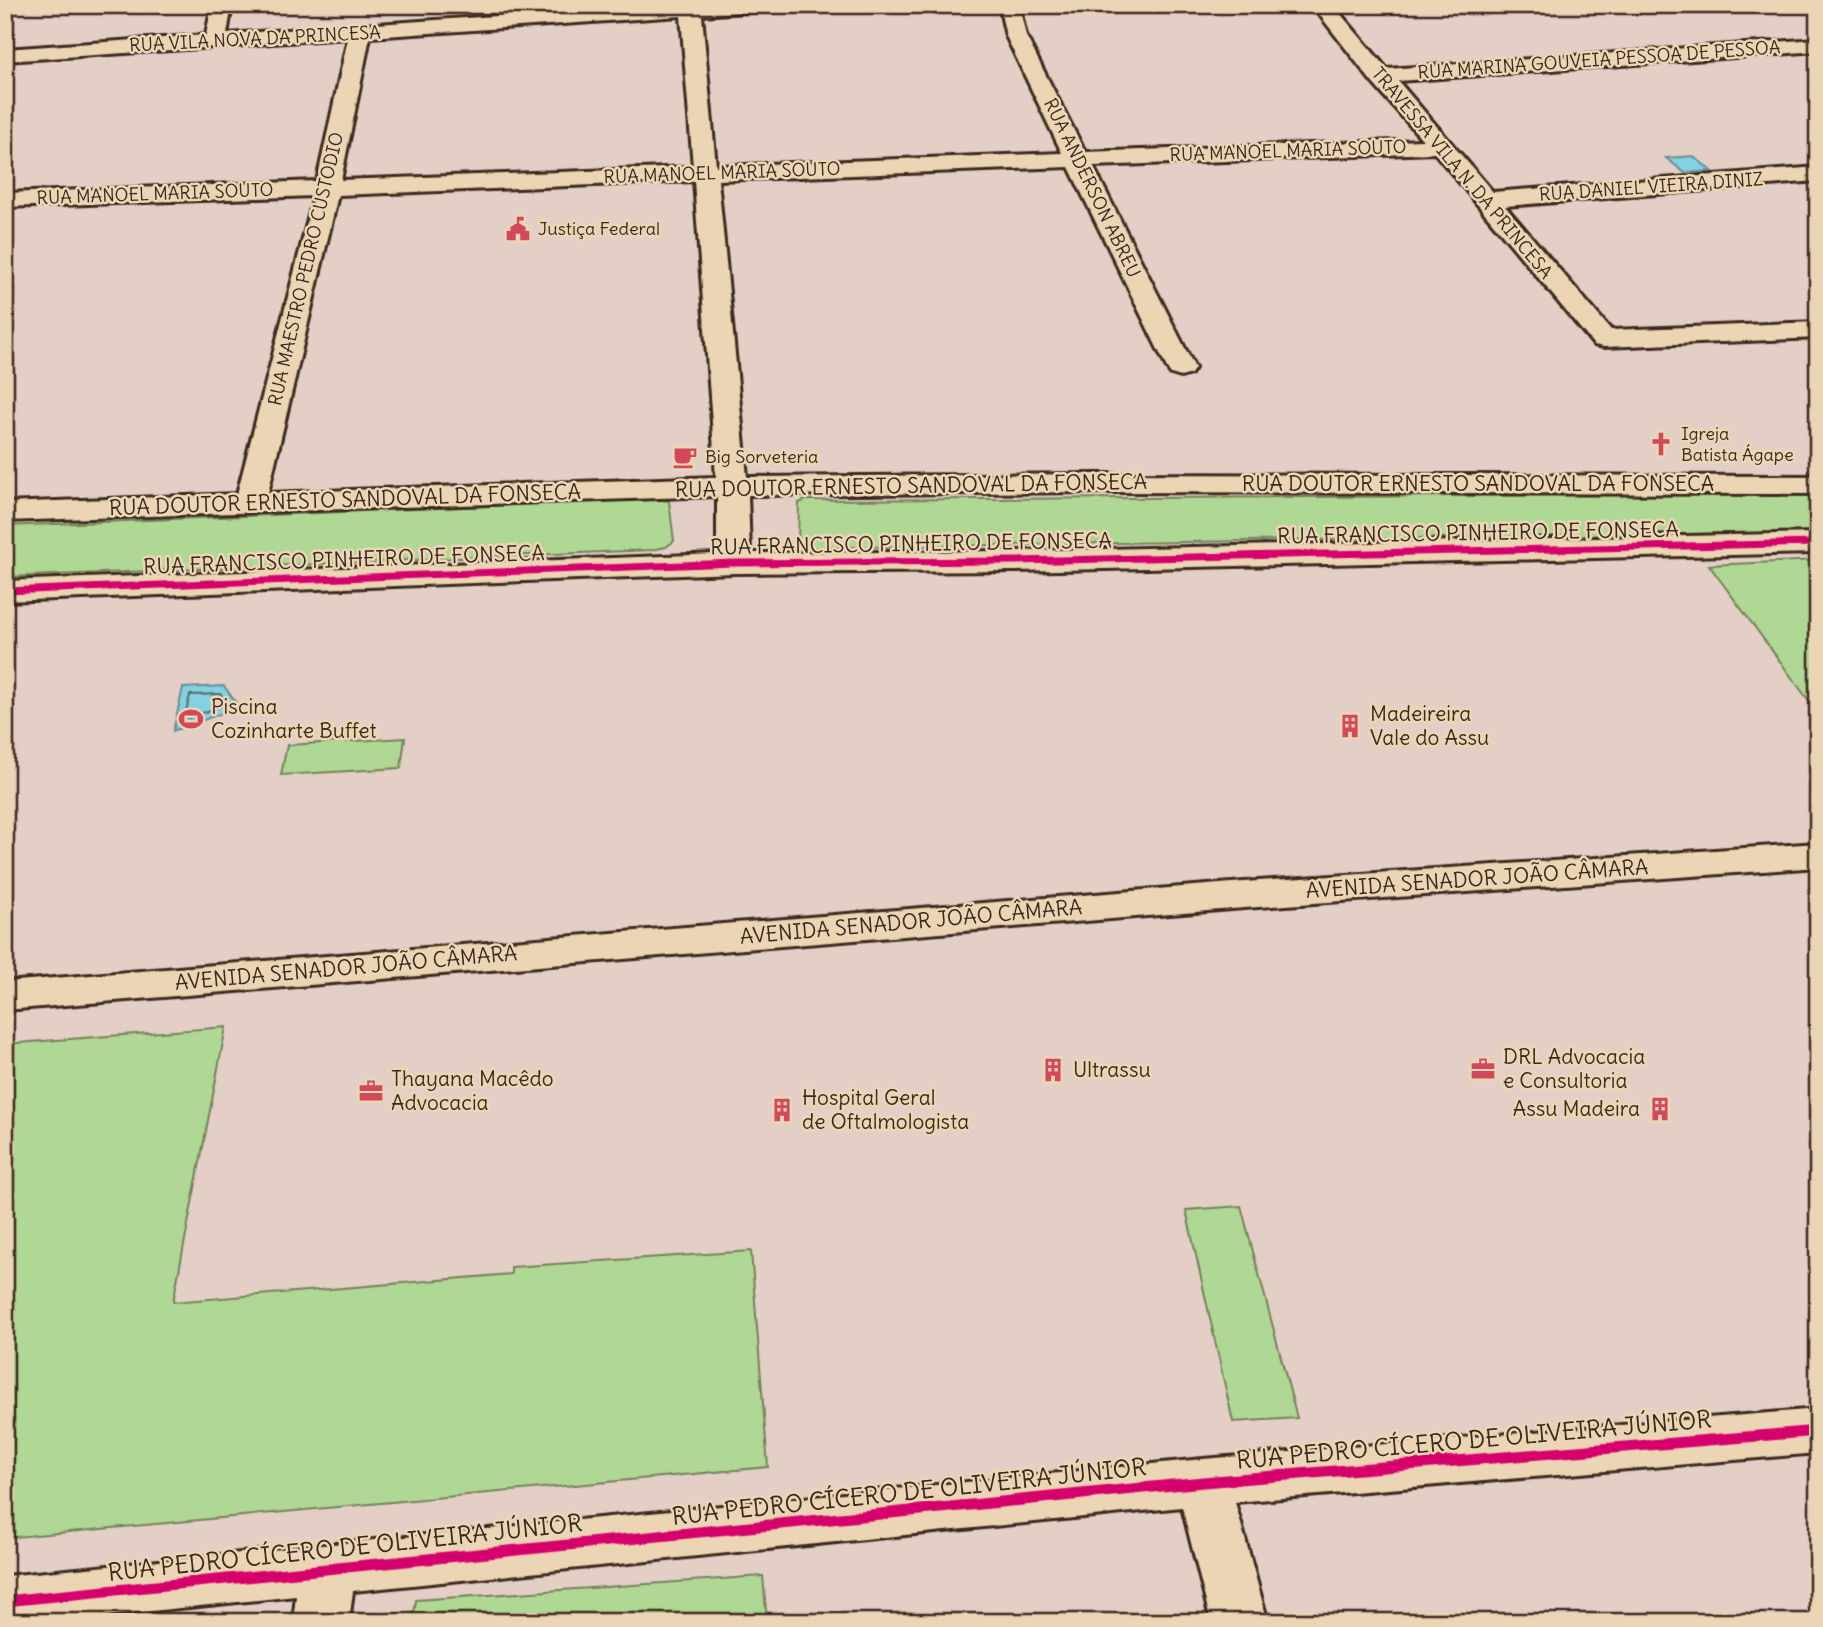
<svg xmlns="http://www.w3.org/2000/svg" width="1823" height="1627" viewBox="0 0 1823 1627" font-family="Delius,sans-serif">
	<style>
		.green { fill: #afd895; stroke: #75815a; stroke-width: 2 }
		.water { fill: #83d1e2; stroke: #668e94; stroke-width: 2 }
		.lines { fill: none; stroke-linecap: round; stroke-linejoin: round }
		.shore { stroke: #586d6c; stroke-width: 2 }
		.street-casing { stroke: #3b2a1e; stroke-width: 6 }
		.secondary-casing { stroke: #3b2a1e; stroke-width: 6 }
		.street { fill: #ecd5b5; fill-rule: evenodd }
		.secondary { fill: #ecd5b5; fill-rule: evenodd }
		.cycleway-far1-casing { stroke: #ecd5b5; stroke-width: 10 }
		.cycleway-casing { stroke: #ecd5b5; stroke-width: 16 }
		.cycleway-far1 { stroke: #d6006c; stroke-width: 7 }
		.cycleway { stroke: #d6006c; stroke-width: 11 }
		.labels { text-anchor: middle; stroke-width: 5; stroke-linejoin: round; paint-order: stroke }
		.far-street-label { font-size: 18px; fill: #3b2a1e; stroke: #ecd5b5 }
		.far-poi-label { font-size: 18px; fill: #3b2a1e; stroke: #ecd5b5; text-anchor: start }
		.street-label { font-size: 21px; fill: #3b2a1e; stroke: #ecd5b5 }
		.poi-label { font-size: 21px; fill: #3b2a1e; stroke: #ecd5b5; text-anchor: start }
		.near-street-label { font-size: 24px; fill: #3b2a1e; stroke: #ecd5b5 }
	</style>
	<rect width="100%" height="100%" fill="#e4cfc7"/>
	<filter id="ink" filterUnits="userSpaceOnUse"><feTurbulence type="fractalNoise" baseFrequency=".0143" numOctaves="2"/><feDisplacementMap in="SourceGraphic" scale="14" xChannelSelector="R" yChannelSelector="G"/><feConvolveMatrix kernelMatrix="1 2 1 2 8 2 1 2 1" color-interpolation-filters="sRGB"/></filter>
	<g filter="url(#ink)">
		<g class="green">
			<polygon points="1818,494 1818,532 807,548 798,544 799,503 806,500"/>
			<polygon points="656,499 669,501 674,541 666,547 652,550 5,577 5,526"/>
			<polygon points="1818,560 1818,713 1709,565"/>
			<polygon points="405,738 401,768 281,775 287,745"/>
			<polygon points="226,1027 173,1302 511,1274 511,1267 751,1251 768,1467 5,1538 5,1044"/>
			<polygon points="1241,1206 1297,1418 1233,1422 1186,1210"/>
			<polygon points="763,1576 767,1622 413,1622 416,1600"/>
		</g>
		<g class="water">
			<polygon points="1693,156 1712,171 1685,173 1666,158"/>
			<polygon points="224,686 239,707 173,731 183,688"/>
		</g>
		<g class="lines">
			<polygon class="shore" points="220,694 226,701 224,705 189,718 185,716 190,695"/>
			<g class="street-casing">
				<g id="street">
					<path d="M212 5H232L227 34 661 5H766L756 11 702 15 716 166 1062 153 1006 36 999 5H1019L1026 36 1085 152 1423 140 1371 81 1312 5H1333L1387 69 1818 39V51L1398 81 1493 192 1818 167V181L1505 206 1611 330 1818 322V338L1604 347 1594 345 1435 153 1093 166 1195 368 1191 374 1181 377 1171 374 1167 368 1069 167 718 180 747 477 1094 474 1818 476V494L1094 492 748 495 750 553 1015 551 1818 533V553L1015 571 734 573 5 601V581L717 554V496L5 521V503L237 494 314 196 5 207V193L317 181 348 38 5 61V49L206 35ZM681 16 693 167 341 180 370 37ZM694 181 716 477 268 493 338 195Z"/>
					<polygon points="1818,1409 1818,1453 1235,1502 1268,1622 1211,1622 1182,1507 353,1591 349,1622 293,1622 296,1596 46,1622 5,1622 5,1576 1203,1459"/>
				</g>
			</g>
			<g class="secondary-casing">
				<polygon id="secondary" points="1818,843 1818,867 1244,908 5,1010 5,982 1244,882"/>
			</g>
			<use href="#street" class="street"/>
			<use href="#secondary" class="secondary"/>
			<g class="cycleway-far1-casing">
				<polyline id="cycleway-far1" points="5,591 734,563 1015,561 1818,543"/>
			</g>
			<g class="cycleway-casing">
				<polyline id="cycleway" points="5,1601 1203,1482 1818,1431"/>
			</g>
			<use href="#cycleway-far1" class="cycleway-far1"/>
			<use href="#cycleway" class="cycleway"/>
		</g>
	</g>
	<defs>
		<g id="civic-bare" transform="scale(1.89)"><path d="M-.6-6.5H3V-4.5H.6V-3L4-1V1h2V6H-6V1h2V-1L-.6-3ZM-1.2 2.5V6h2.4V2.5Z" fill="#d1495b" stroke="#ecd5b5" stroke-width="2.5" paint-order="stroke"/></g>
		<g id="church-bare" transform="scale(1.89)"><path d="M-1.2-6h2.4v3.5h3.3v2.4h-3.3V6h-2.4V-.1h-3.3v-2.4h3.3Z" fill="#d1495b" stroke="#ecd5b5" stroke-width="2.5" paint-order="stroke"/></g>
		<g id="cafe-bare" transform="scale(1.89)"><path d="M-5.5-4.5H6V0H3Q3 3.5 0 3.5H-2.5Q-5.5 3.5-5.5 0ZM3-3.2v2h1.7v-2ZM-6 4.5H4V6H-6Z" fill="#d1495b" stroke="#ecd5b5" stroke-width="2.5" paint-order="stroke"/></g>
		<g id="stadium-bare" transform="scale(1.89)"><path d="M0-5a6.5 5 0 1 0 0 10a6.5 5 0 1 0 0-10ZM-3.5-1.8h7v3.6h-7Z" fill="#d1495b" stroke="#ecd5b5" stroke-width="2.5" paint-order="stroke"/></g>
		<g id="building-bare" transform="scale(1.89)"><path d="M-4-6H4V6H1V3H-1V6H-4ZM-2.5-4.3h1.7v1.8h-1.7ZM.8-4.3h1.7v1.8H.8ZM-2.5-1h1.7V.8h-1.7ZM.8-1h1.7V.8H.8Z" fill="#d1495b" stroke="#ecd5b5" stroke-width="2.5" paint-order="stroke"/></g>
		<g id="office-bare" transform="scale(1.89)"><path d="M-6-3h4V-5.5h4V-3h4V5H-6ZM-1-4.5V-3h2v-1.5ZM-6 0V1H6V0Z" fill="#d1495b" stroke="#ecd5b5" stroke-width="2.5" paint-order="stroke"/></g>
	</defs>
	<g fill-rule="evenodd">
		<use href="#civic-bare" x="518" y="229"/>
		<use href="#church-bare" x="1661" y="444"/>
		<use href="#cafe-bare" x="685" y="457"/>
		<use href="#stadium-bare" x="191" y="719"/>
		<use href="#building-bare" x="1350" y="726"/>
		<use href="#office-bare" x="1483" y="1069"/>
		<use href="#building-bare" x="1053" y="1070"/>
		<use href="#office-bare" x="371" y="1091"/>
		<use href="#building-bare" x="1660" y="1109"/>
		<use href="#building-bare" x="782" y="1110"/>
	</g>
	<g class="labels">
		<g class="far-street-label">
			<text transform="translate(255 39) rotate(-3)" y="6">RUA VILA NOVA DA PRINCESA</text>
			<text transform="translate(1599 60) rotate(-4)" y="6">RUA MARINA GOUVEIA PESSOA DE PESSOA</text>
			<text transform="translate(1288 151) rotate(-2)" y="6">RUA MANOEL MARIA SOUTO</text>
			<text transform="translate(722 173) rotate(-2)" y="6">RUA MANOEL MARIA SOUTO</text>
			<text transform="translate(1462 173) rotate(50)" y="6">TRAVESSA VILA N. DA PRINCESA</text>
			<text transform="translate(1651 187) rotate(-4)" y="6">RUA DANIEL VIEIRA DINIZ</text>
			<text transform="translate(1092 188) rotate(64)" y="6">RUA ANDERSON ABREU</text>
			<text transform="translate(155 194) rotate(-2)" y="6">RUA MANOEL MARIA SOUTO</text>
			<text transform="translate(306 269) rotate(-77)" y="6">RUA MAESTRO PEDRO CUSTODIO</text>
		</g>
		<g class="far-poi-label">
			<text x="538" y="235">Justiça Federal</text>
			<text x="1681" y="440">Igreja<tspan x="1681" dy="21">Batista Ágape</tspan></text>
			<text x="705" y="463">Big Sorveteria</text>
		</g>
		<g class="street-label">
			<text x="1478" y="491">RUA DOUTOR ERNESTO SANDOVAL DA FONSECA</text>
			<text transform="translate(911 486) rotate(-1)" y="7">RUA DOUTOR ERNESTO SANDOVAL DA FONSECA</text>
			<text transform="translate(345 500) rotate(-2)" y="7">RUA DOUTOR ERNESTO SANDOVAL DA FONSECA</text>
			<text transform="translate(1478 533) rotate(-1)" y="7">RUA FRANCISCO PINHEIRO DE FONSECA</text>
			<text transform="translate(911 544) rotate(-1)" y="7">RUA FRANCISCO PINHEIRO DE FONSECA</text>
			<text transform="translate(344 560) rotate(-2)" y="7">RUA FRANCISCO PINHEIRO DE FONSECA</text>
			<text transform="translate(1477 879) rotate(-4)" y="7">AVENIDA SENADOR JOÃO CÂMARA</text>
			<text transform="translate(911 922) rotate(-5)" y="7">AVENIDA SENADOR JOÃO CÂMARA</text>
			<text transform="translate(346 968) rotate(-5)" y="7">AVENIDA SENADOR JOÃO CÂMARA</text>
		</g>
		<g class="poi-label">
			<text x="211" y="714">Piscina<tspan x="211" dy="24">Cozinharte Buffet</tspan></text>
			<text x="1370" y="721">Madeireira<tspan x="1370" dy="24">Vale do Assu</tspan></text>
			<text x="1503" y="1064">DRL Advocacia<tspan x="1503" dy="24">e Consultoria</tspan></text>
			<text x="1073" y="1077">Ultrassu</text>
			<text x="391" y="1086">Thayana Macêdo<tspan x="391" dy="24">Advocacia</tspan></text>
			<text x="802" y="1105">Hospital Geral<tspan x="802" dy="24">de Oftalmologista</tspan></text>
			<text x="1640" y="1116" text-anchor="end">Assu Madeira</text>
		</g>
		<g class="near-street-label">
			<text transform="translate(1474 1440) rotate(-5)" y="8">RUA PEDRO CÍCERO DE OLIVEIRA JÚNIOR</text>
			<text transform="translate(909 1492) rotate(-6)" y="8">RUA PEDRO CÍCERO DE OLIVEIRA JÚNIOR</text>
			<text transform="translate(345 1548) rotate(-6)" y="8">RUA PEDRO CÍCERO DE OLIVEIRA JÚNIOR</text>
		</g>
	</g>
	<rect width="1823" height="1627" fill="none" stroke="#ecd5b5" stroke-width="28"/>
	<rect x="14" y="14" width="1795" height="1599" fill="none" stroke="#3b2a1e" stroke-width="2.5" filter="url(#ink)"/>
</svg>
